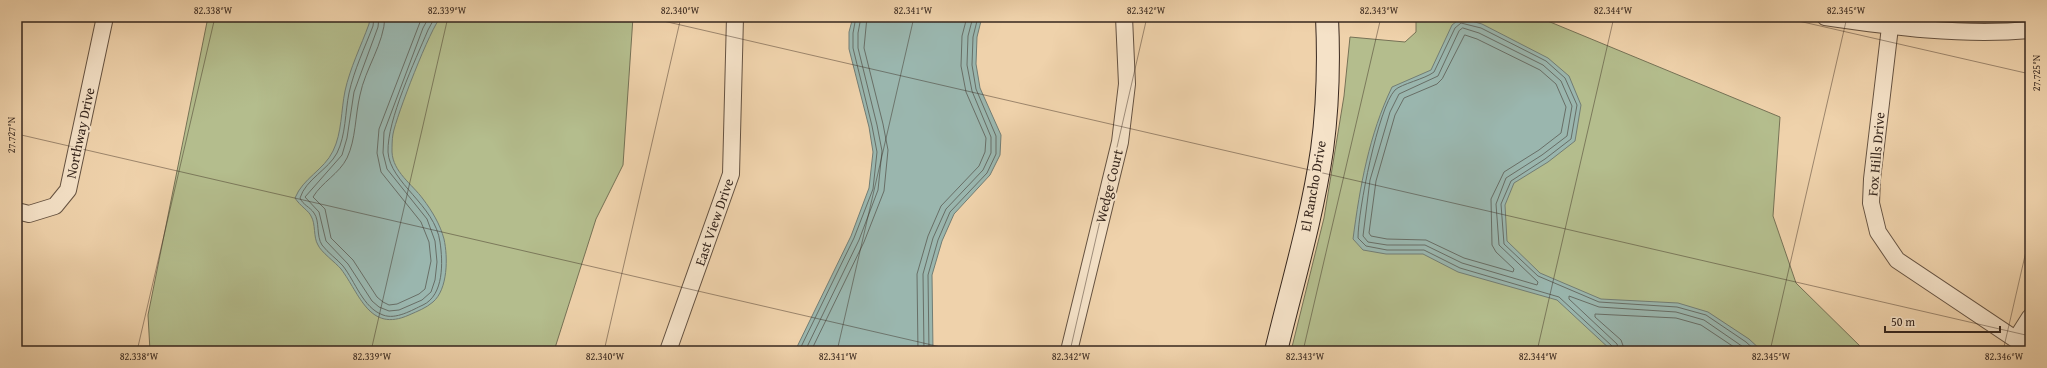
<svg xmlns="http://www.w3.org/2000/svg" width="2047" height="368" viewBox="0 0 2047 368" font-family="'Gentium Book Plus',serif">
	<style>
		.green { fill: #b4bd8d; stroke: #767256 }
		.water { fill: #9ab6ae; stroke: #727d74 }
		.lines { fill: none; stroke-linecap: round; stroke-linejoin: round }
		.shore { stroke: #686e66; stroke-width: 1 }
		.street-casing { stroke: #655241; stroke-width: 18 }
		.secondary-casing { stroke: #37271e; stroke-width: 24 }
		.street { stroke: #f5e2c8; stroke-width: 16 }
		.secondary { stroke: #f5e2c8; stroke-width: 22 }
		.ticks { fill: none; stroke: #37271e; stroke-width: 1; stroke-opacity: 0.45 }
		.labels { text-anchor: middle; stroke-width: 4; stroke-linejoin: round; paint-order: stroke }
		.street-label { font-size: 14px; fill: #37271e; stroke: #f5e2c8 }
		.neatline { fill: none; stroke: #37271e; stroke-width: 1.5 }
		.ticks-label { font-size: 10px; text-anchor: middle; fill: #37271e }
	</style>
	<rect width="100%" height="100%" fill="#efd2ab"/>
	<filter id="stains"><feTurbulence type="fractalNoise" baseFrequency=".005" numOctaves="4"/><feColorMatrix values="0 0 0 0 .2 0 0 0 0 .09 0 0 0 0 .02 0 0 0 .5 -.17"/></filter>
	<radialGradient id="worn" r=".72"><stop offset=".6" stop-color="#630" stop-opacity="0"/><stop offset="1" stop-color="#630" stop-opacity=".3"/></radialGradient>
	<g class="green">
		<polygon points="208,17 633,17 623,165 596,219 554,351 150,351 148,315"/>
		<polygon points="1416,17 1538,17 1780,117 1773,216 1796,283 1865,351 1291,351 1324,218 1344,96 1350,37 1405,42 1416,32"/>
	</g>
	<g class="water">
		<path d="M370 17H441C431 26 396 117 393 134 392 139 392 147 392 152 393 172 412 184 423 199 432 211 440 224 444 239 448 257 448 289 433 302 426 308 418 311 409 315 369 333 360 294 341 269 335 262 321 252 318 245 313 237 316 224 311 216 309 211 300 206 295 198 303 178 324 170 333 151 342 133 341 110 345 91 350 68 361 46 369 24Z"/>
		<polygon points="853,17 982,17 977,37 976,64 980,88 1001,135 1000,155 990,175 954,214 942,241 932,275 933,351 795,351 851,236 869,188 873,152 869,127 849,49 849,32"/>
		<path d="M1461 18 1482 24 1548 58 1569 76 1581 105 1575 141 1548 162 1514 183 1505 205 1507 241 1540 273 1601 299 1678 303 1708 312 1749 339 1762 351H1612L1557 300 1458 272 1423 254H1386L1363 250 1353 239C1360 186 1369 135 1392 87L1431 70 1452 25Z"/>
	</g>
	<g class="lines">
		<g class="shore">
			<path d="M374 17 373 26C365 47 354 70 349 93 345 112 346 135 337 153 328 170 306 179 300 198 303 205 310 207 314 213 320 221 316 236 322 245 328 253 337 259 343 266 355 281 363 308 383 315 396 320 412 310 423 305 444 295 443 262 440 242 435 205 390 183 388 152 387 120 415 61 428 30L435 17"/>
			<polyline points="379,17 378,27 354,92 347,138 342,155 305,197 319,212 326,241 348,264 372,301 379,307 389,311 399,310 422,300 431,292 435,280 437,262 435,241 427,219 387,169 383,153 384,132 423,28 429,17"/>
			<path d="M385 17C384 44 365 69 360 95 355 116 356 139 347 158 339 174 322 182 313 197L325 209 331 238 353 260 377 297 383 302 389 305 397 304 419 294 425 289 431 261 429 242 421 222 381 172 377 153 379 129 422 17"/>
			<polygon points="1463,28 1479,33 1543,65 1561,81 1572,106 1567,136 1542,155 1506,178 1496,204 1499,245 1538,282 1537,285 1462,263 1425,245 1387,245 1368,242 1363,236 1370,180 1390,112 1399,94 1438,76 1459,31"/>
			<polygon points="1465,35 1477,39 1540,70 1556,84 1566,107 1561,133 1539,150 1504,172 1491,199 1492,245 1496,252 1514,269 1513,272 1464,258 1426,240 1387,239 1371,236 1369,233 1376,181 1395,115 1404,98 1437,84 1442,79"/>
			<polyline points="799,351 854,238 873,189 877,152 872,126 853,48 853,33 856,17"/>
			<polyline points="805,351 859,240 878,190 882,151 877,125 858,48 858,33 861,17"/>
			<polyline points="811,351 864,242 884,191 888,150 883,124 864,48 867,17"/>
			<polyline points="918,351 917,274 928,236 941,206 979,166 985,152 986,138 966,92 961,66 962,36 967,17"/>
			<polyline points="924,351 923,274 933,238 946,209 983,170 991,153 991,137 972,91 967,65 968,36 973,17"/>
			<polyline points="929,351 928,275 938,240 950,212 987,173 996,154 996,136 976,89 972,65 973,37 978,17"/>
			<path d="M1614 351 1612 346 1559 297 1460 268 1424 250H1387L1366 246 1358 238C1358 211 1378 108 1395 90 1401 84 1425 79 1434 72L1455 28 1461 23 1481 28 1546 61 1565 78 1577 105 1571 139 1545 159 1511 181 1501 204 1504 244 1538 276 1599 302 1677 307 1706 315 1746 342 1756 351"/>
			<polyline points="1619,351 1617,344 1569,299 1569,296 1599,307 1676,312 1704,320 1749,351"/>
			<polyline points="1625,351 1621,340 1595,317 1595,314 1676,318 1701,325 1740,351"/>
		</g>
		<g class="street-casing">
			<g id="street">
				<path d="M1825 17C1893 27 1962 36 2030 30"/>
				<polyline points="1890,27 1872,179 1871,203 1878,232 1897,260 2030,349"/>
				<polyline points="17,211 29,214 55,206 68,190 105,17"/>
				<polyline points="2016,339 2030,317"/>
				<polyline points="668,351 731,174 735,17"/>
				<polyline points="1069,351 1120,142 1127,84 1124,17"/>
			</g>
		</g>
		<g class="secondary-casing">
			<path id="secondary" d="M1276 351C1292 285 1312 218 1322 150 1328 106 1329 61 1327 17"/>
		</g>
		<use href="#street" class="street"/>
		<use href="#secondary" class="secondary"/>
	</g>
	<path class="ticks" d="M646 17 2030 336M1781 17 2030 74M17 134 958 351M137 351 215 17M371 351 448 17M604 351 681 17M837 351 914 17M1070 351 1147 17M1303 351 1381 17M1537 351 1614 17M1770 351 1847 17M2003 351 2030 234"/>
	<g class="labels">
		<g class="street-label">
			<text transform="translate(80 133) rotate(-78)" y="5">Northway Drive</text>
			<text transform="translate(1876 154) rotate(-85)" y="5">Fox Hills Drive</text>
			<text transform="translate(1109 186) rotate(-76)" y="5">Wedge Court</text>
			<text transform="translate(1313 186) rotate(-80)" y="5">El Rancho Drive</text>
			<text transform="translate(714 222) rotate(-71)" y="5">East View Drive</text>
		</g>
	</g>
	<rect width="2047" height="368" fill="none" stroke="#efd2ab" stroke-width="44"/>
	<path d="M1885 326v6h115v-6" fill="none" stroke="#37271e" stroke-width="2"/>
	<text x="1891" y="326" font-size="12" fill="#37271e" stroke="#f5e2c8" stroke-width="3" paint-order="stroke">50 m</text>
	<rect x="22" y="22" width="2003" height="324" class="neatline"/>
	<g class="ticks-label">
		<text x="213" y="14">82.338°W</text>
		<text x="447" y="14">82.339°W</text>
		<text x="680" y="14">82.340°W</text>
		<text x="913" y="14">82.341°W</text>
		<text x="1146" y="14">82.342°W</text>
		<text x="1379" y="14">82.343°W</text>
		<text x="1613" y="14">82.344°W</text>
		<text x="1846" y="14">82.345°W</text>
		<text transform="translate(2036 73) rotate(-90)" y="4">27.725°N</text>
		<text transform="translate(11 135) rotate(-90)" y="4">27.727°N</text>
		<text x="139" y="360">82.338°W</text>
		<text x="372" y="360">82.339°W</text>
		<text x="605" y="360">82.340°W</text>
		<text x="838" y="360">82.341°W</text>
		<text x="1071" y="360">82.342°W</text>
		<text x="1305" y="360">82.343°W</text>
		<text x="1538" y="360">82.344°W</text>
		<text x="1771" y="360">82.345°W</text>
		<text x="2004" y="360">82.346°W</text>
	</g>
	<rect width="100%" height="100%" filter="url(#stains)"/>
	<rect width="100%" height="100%" fill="url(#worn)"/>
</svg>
